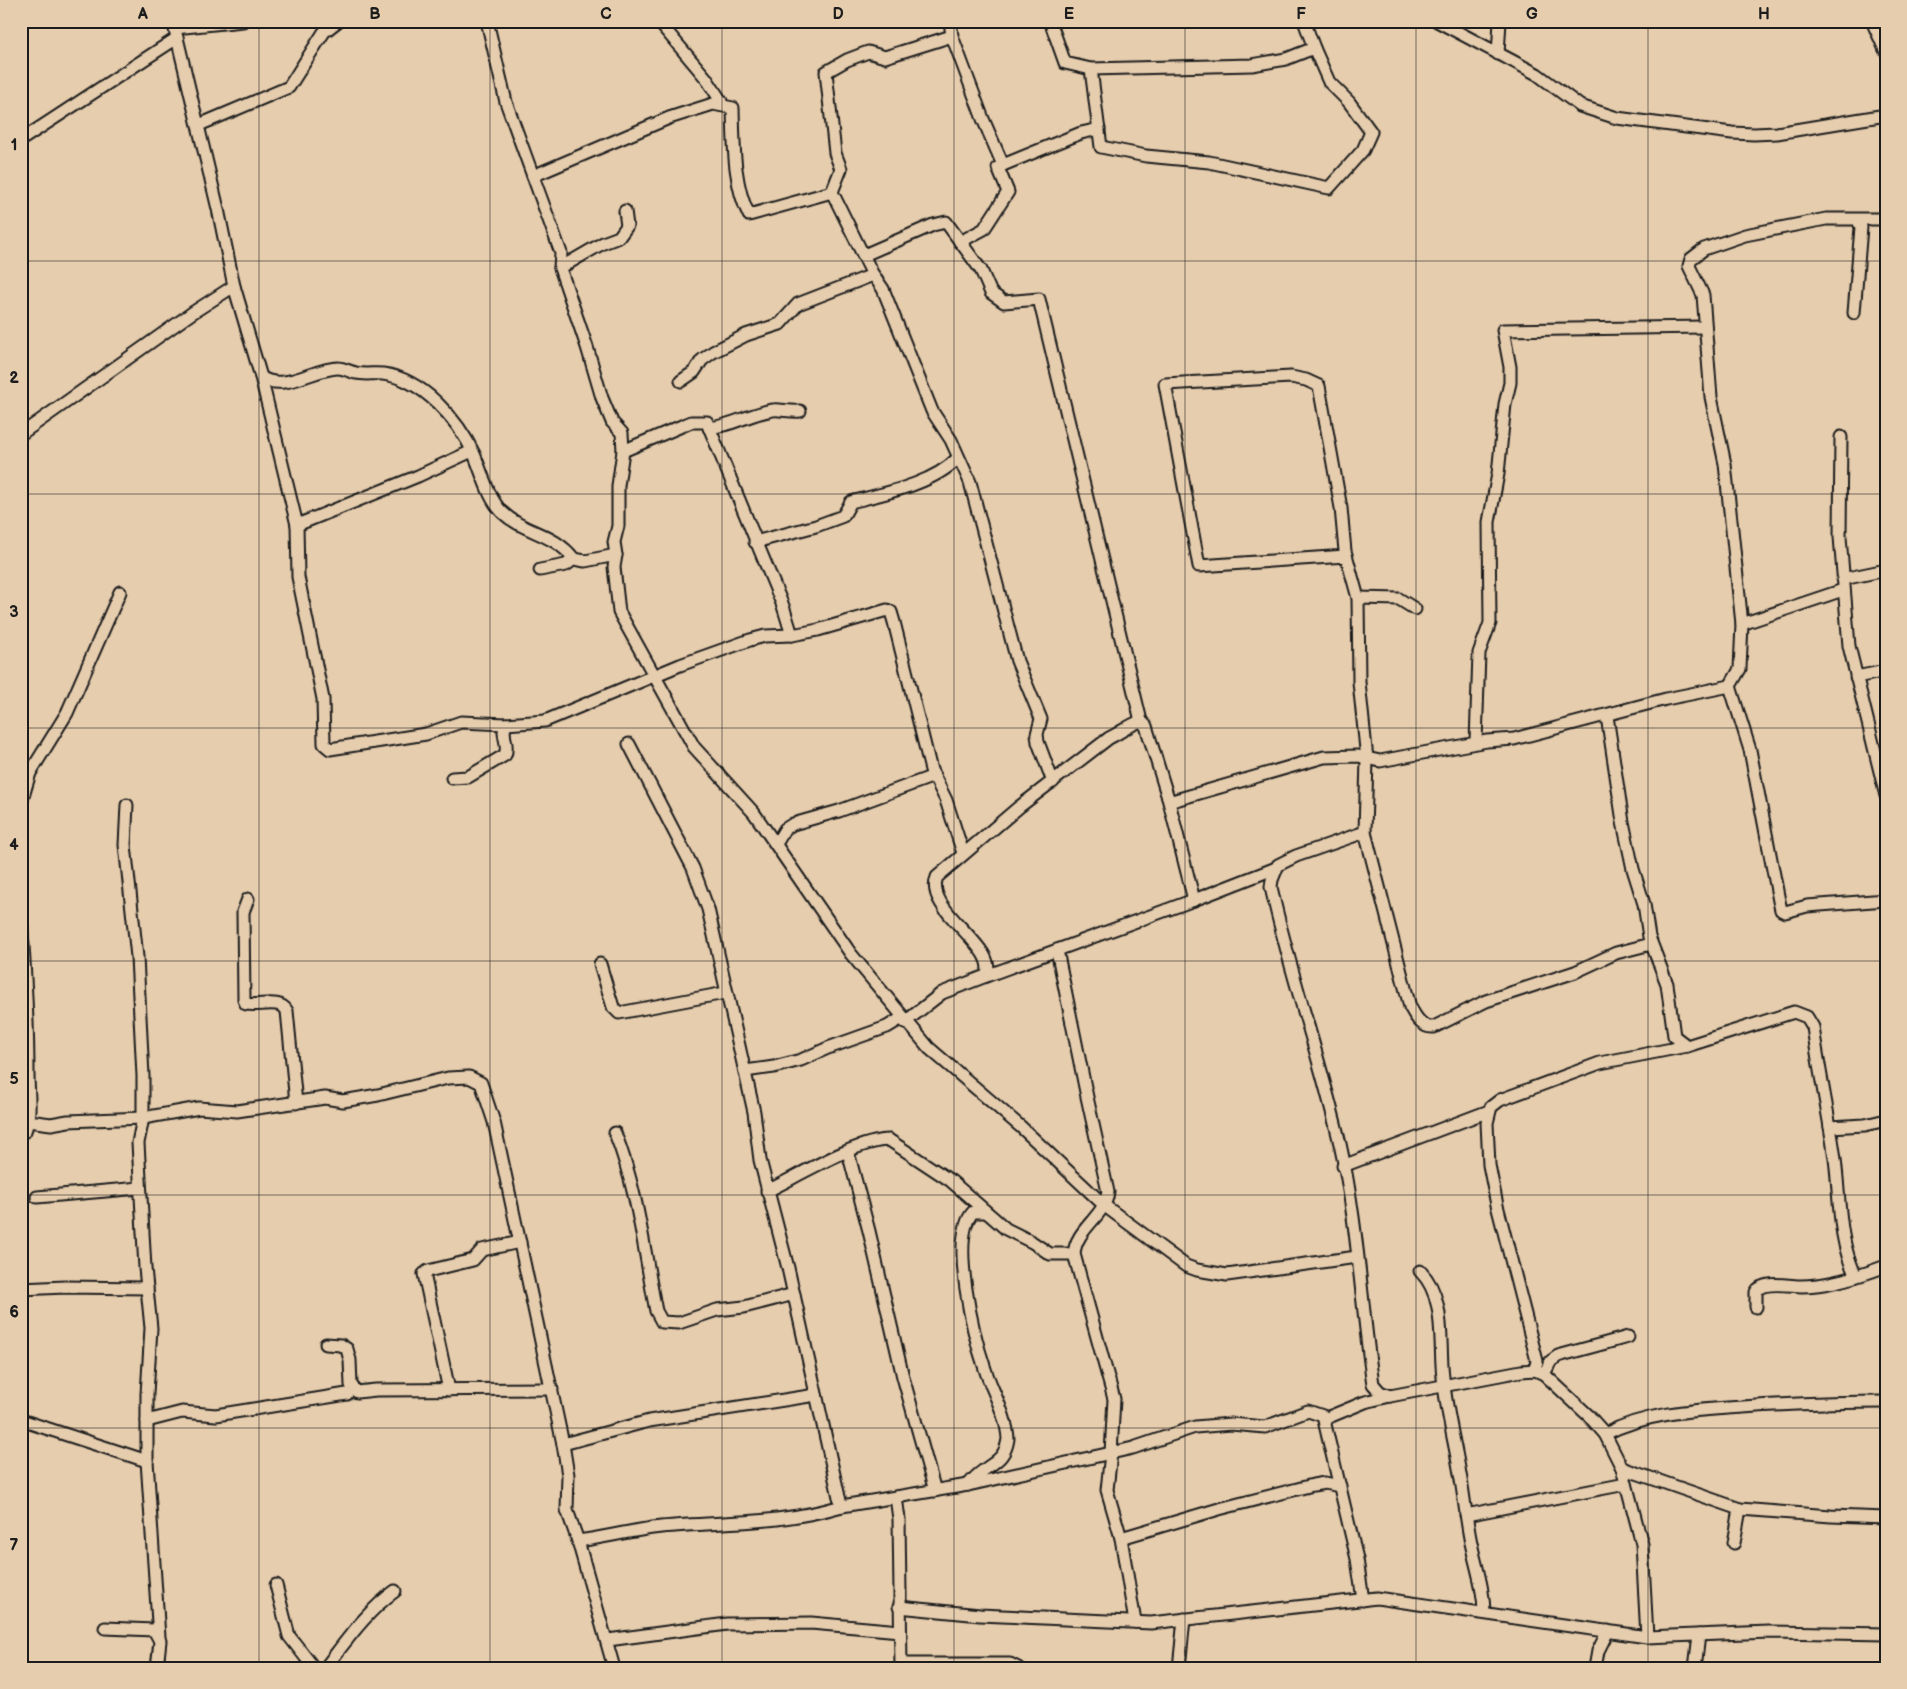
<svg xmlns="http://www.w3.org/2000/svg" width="1907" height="1689" viewBox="0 0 1907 1689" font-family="'Balsamiq Sans',sans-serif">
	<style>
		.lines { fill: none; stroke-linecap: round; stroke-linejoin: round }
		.minor-casing { stroke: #1c1c1c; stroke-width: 15 }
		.minor { stroke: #e6cdae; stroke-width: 11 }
		.grid { fill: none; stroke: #1c1c1c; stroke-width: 1; stroke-opacity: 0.55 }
		.neatline { fill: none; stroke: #1c1c1c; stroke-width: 2 }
		.grid-label { font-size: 16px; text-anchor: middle; font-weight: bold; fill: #1c1c1c }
	</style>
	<rect width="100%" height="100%" fill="#e6cdae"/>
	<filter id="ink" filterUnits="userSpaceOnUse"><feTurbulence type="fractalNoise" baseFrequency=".02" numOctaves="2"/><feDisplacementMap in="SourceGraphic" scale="10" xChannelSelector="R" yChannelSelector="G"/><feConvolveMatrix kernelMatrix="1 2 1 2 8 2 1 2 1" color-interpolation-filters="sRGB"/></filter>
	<g filter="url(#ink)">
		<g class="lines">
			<g class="minor-casing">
				<g id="minor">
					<path d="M173 21 218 209 234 286 261 377C284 393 314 368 338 368 344 368 350 372 356 373 365 375 374 373 383 374 423 379 458 420 474 454 482 472 488 498 502 512 525 534 553 532 574 559L585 561 616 555 614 567 619 612 694 747 754 813 851 954 929 1048 1021 1127 1105 1206 1186 1266 1197 1270 1227 1275 1357 1257"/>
					<polyline points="487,21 506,102 561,253 560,268 587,347 602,398 612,422 622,433 623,451 618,486 618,526 614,542 616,555"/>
					<polyline points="661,21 664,28 706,78 721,101 720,105"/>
					<polyline points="950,21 952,36 983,119 1003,165 1081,133 1099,129"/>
					<polyline points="1050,21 1065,63 1091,69 1252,65 1286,59 1314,48 1304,21"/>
					<polyline points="1437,21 1537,74 1580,106 1617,118 1732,133 1754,134 1777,133 1886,115"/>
					<polyline points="1872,21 1886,52"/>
					<polyline points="175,28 243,21"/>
					<polyline points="952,36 885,57 868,52 847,60 826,72 835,153 841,169 832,192 872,273 883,289 932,411 951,440 970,482 1017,661 1041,719 1037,734 1038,742 1053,782"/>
					<polyline points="1498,54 1500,21"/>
					<polyline points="1091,69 1101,147 1146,156 1209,162 1329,188 1363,150 1371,132 1349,102 1329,82 1314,48"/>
					<polyline points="199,125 289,87 324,32 338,21"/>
					<polyline points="21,140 177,38"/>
					<path d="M533 176 669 118 713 104 733 108C734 143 733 184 749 215L832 192"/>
					<polyline points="1886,219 1826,219 1745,235 1704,249 1691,259 1689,266 1703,295 1711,397 1725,464 1742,624 1740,669 1730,686 1750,750 1779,901 1781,910 1785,912 1807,906 1886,900"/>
					<polyline points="960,242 984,229 1008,192 998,168 1003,165"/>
					<polyline points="864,255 933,225 946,222 981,270 991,293 1004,302 1039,299 1141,721"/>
					<polyline points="560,268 603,243 619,237 627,226 625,211"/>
					<polyline points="1854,313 1861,227 1858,220"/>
					<polyline points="261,377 297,525 298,577 323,699 324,744 330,749 426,734 461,722 506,724 545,721 680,665 750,640 765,636 792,635 818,630 887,610 891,612 894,622 931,770 946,800 963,853"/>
					<polyline points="681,381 694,372 702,360 713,352 746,335 780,324 798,304 873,275"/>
					<path d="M709 428C732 426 751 413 773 410 778 409 792 412 800 411"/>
					<polyline points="21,434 192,313 234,286"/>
					<polyline points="1841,437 1840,537 1849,646 1886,796"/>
					<polyline points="623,451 691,422 707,422 783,606 792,635"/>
					<polyline points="297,525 418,476 472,451"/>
					<path d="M755 542 816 526 843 516 851 502C886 493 933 484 958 458"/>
					<path d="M1346 556 1199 566 1165 384 1291 377 1306 380 1319 386 1341 508 1345 551 1358 598 1359 682 1367 759 1365 832 1410 1007C1415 1016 1421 1028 1434 1027L1486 1001 1575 972 1616 953 1651 944"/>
					<polyline points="540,570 566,565 574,559"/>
					<polyline points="1843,579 1886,570"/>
					<polyline points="1358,598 1399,599 1415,609"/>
					<polyline points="1742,624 1843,590"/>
					<polyline points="1856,677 1886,671"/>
					<polyline points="1607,716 1623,822 1633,869 1644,904 1649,937 1667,984 1674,1036 1687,1046"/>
					<polyline points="1476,742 1479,653 1490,623 1489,522 1498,474 1505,404 1510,383 1510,367 1503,330 1705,327"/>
					<polyline points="629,744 693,868 708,909 754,1112 760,1160 788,1268 839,1497 842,1506 896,1497 899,1519 901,1668"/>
					<path d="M452 778 468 777 505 755C510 744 500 735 506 724"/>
					<polyline points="21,803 30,773 67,713 120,592"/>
					<polyline points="127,805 125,845 137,957 143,1076 143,1118 138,1143 145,1268 151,1328 147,1394 147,1461 159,1637"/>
					<path d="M1365 832 1296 856 1278 865 1272 880 1271 887C1290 974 1320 1057 1340 1144 1358 1223 1361 1304 1373 1384L1380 1392 1390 1396 1521 1371 1535 1370 1544 1374 1589 1416 1605 1434 1622 1468 1642 1544 1647 1637"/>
					<polyline points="776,844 785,829 793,824 839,811 934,776"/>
					<path d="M248 899 243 912 244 1000 246 1004C259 1007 280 998 287 1011L296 1103"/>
					<polyline points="1194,900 1276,868"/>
					<path d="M21 917C25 970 28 1022 28 1074 28 1093 32 1113 25 1131H21"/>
					<polyline points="600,964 613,1007 619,1013 725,993"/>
					<polyline points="986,976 1194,900 1168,798"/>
					<path d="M905 1022 942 993 986 976C1001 947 923 911 937 877L1019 807 1109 738C1120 733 1129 725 1141 721L1146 726 1168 798 1172 801 1324 757 1358 756 1380 761 1487 741 1514 739 1666 699 1730 686"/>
					<polyline points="745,1071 774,1067 801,1060 828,1048 887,1027 902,1018"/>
					<polyline points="21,1120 51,1124 68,1121 143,1118 199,1108 237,1111 325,1098 343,1101 378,1095 448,1078 469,1077 481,1083 494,1122 563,1444 568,1475 567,1510 578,1541 614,1668"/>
					<polyline points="1830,1127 1865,1125 1886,1120"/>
					<path d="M615 1133C638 1191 644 1251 656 1311L662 1322 679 1323 717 1310 744 1307 794 1294"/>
					<polyline points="848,1152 869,1231 903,1377 935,1491"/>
					<polyline points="1343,1166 1489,1111"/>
					<path d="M767 1191C798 1176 857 1140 889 1140L951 1181 1006 1229 1032 1242 1050 1254H1074"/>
					<polyline points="37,1197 140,1188"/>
					<path d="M1420 1271C1444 1295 1440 1334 1442 1365 1444 1403 1454 1437 1460 1474 1464 1496 1466 1517 1470 1538 1475 1564 1484 1587 1484 1613"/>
					<polyline points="21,1289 65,1287 147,1288"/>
					<path d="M1756 1307V1292C1762 1280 1790 1286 1801 1286 1829 1286 1860 1276 1886 1266"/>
					<polyline points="326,1344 341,1345 347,1349 350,1360 351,1385 357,1392 376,1390 552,1389"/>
					<path d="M1535 1370 1537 1361 1497 1205 1489 1165 1487 1123 1491 1107 1500 1100 1600 1063 1687 1046 1794 1012 1807 1017 1813 1027C1819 1071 1829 1115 1835 1159 1840 1197 1838 1241 1856 1276"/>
					<polyline points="1544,1374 1551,1361 1558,1356 1628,1337"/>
					<polyline points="449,1390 424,1274 428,1271 473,1260 482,1250 520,1242"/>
					<polyline points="1324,1419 1365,1402 1390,1396"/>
					<polyline points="21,1420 147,1461"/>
					<polyline points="147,1421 182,1412 216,1415 347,1394"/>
					<path d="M1605 1434C1647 1412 1697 1410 1743 1407 1791 1404 1838 1402 1886 1402"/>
					<polyline points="563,1444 649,1421 816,1395"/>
					<polyline points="1622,1468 1740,1509 1831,1516 1886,1518"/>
					<path d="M968 1485C971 1482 975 1477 979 1474 993 1462 1005 1460 1008 1439 1007 1416 992 1391 985 1369 974 1337 949 1238 973 1212H985"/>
					<path d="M896 1497 968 1485 1111 1453 1114 1399 1074 1254C1076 1228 1105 1217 1108 1192L1087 1097 1057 950"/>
					<polyline points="1466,1515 1626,1484"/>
					<polyline points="1121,1538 1107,1490 1111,1453 1133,1448 1195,1427 1231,1424 1265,1427 1308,1411 1323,1416 1357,1559 1363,1600"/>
					<path d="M578 1541C606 1537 634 1530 661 1527 726 1521 777 1525 842 1506"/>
					<polyline points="1734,1543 1740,1509"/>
					<polyline points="276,1585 289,1636 314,1668"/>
					<polyline points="899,1607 980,1615 1151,1623 1377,1598 1647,1637 1769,1632 1886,1634"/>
					<polyline points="1135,1622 1121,1538 1219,1509 1313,1485 1325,1483 1340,1486"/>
					<polyline points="105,1628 154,1630 160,1641 157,1668"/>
					<polyline points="608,1640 727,1624 811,1623 900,1631"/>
					<polyline points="901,1664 1010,1664 1018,1668"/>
					<path d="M325 1668C347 1640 366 1612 395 1591"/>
					<polyline points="1179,1668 1184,1619"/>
					<polyline points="1595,1668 1598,1651 1608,1631"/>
					<polyline points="1695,1668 1699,1635"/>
				</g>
			</g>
			<use href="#minor" class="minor"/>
		</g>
	</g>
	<path class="grid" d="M259 21V1668M490 21V1668M722 21V1668M954 21V1668M1185 21V1668M1416 21V1668M1648 21V1668M21 261H1886M21 494H1886M21 728H1886M21 961H1886M21 1195H1886M21 1428H1886"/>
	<rect width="1907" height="1689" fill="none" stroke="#e6cdae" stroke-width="55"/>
	<rect x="28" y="28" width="1852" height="1634" class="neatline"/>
	<g class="grid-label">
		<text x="143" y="19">A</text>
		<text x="375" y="19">B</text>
		<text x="606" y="19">C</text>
		<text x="838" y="19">D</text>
		<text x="1069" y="19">E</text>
		<text x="1301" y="19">F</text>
		<text x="1532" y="19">G</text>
		<text x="1764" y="19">H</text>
		<text x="14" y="150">1</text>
		<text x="14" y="383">2</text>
		<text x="14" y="617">3</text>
		<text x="14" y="850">4</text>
		<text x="14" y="1084">5</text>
		<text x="14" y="1317">6</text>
		<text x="14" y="1550">7</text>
	</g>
</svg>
